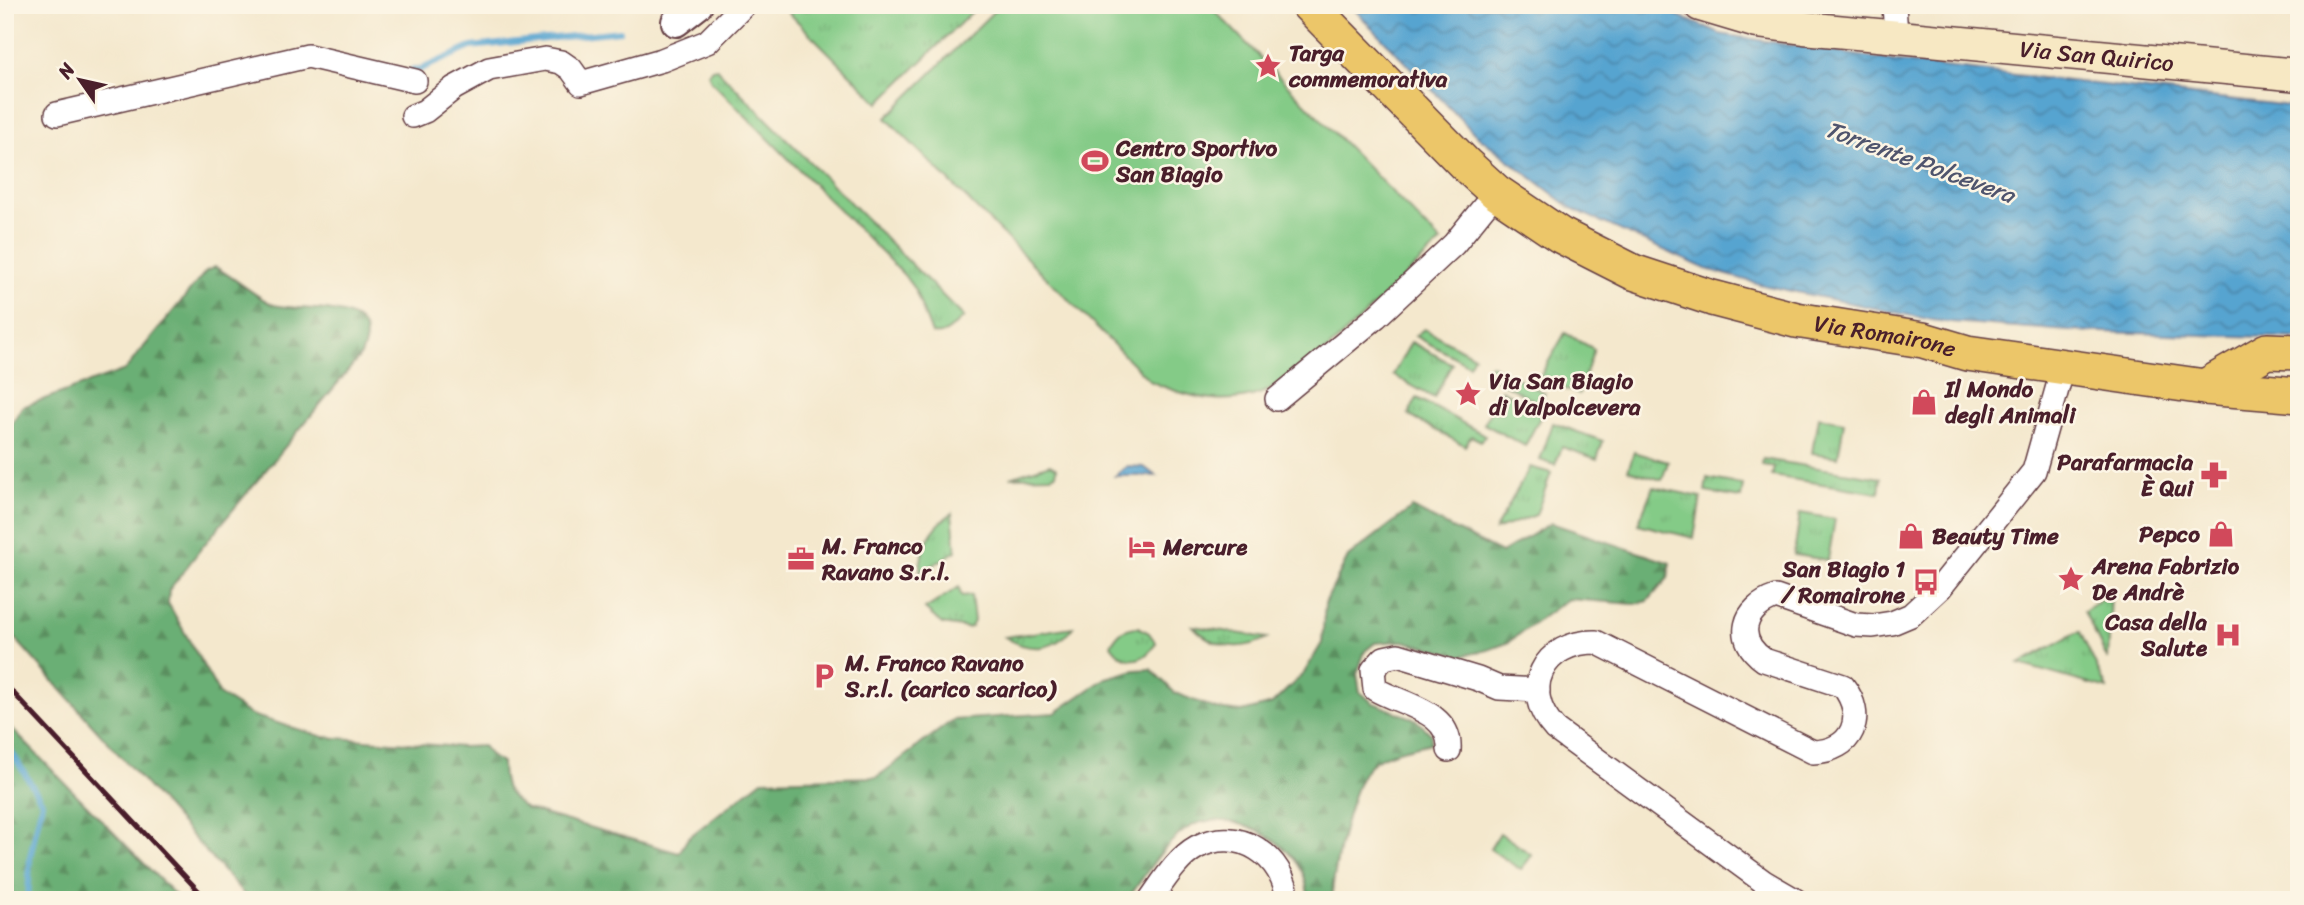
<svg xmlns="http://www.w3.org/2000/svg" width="2304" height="905" viewBox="0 0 2304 905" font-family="Sriracha,sans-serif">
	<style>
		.grass { fill: url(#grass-tufts); stroke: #677559; stroke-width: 2 }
		.forest { fill: url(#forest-firs); stroke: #5a6750; stroke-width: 2 }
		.green { fill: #84cb87; stroke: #677559; stroke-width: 2 }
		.water { fill: url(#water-waves); stroke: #50627e; stroke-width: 2 }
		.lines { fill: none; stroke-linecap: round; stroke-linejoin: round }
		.stream { stroke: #57a4d0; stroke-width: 6 }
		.minor-casing { stroke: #643d43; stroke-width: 26 }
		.tertiary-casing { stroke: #643d43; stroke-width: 32 }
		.secondary-casing { stroke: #643d43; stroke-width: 35 }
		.primary-casing { stroke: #643d43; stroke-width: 38 }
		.minor { stroke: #fff; stroke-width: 23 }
		.tertiary { stroke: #fff; stroke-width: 28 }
		.secondary { stroke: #f7e8c3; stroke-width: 32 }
		.primary { stroke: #ecc669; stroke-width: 35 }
		.rail { stroke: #4a1f2b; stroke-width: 5 }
		.labels { text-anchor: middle; stroke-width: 5; stroke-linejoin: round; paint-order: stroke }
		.poi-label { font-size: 23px; font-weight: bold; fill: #4a1f2b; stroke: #fcf5e5; text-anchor: start }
		.street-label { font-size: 23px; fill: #4a1f2b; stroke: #fcf5e5 }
		.water-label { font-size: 24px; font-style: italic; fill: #4f546d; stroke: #fcf5e5 }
	</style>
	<defs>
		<pattern id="grass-tufts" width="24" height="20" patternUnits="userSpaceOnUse" patternTransform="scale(1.75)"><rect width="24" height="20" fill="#84cb87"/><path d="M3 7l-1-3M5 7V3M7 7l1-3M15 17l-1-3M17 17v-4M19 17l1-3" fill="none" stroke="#74ae75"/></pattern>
		<pattern id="forest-firs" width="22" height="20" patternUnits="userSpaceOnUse" patternTransform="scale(1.75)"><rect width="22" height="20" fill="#6baf74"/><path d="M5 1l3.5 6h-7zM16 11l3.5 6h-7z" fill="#5a8e5f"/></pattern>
		<pattern id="water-waves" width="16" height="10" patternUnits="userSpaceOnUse" patternTransform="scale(1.75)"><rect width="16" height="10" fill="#57a4d0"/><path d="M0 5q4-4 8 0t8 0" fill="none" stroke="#4a85a9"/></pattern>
	</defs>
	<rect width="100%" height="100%" fill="#fcf5e5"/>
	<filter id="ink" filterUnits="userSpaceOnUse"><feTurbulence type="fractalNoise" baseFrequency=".0143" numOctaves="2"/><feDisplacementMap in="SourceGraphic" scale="14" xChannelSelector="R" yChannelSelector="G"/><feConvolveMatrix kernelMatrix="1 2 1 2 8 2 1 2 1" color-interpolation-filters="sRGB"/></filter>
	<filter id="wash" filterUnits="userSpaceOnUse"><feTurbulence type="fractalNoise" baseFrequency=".00686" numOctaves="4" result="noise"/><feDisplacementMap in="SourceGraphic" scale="28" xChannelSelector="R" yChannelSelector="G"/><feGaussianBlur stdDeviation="1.57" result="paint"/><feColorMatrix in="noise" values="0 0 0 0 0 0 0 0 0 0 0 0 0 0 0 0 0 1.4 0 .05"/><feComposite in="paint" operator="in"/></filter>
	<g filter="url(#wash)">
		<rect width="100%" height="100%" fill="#f4e8cd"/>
		<g class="grass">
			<polygon points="781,5 979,5 879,103"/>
			<path d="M717 68 720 72 964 317C954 325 946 337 932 334L915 290 904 275 711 81 708 73 712 69Z"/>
			<polygon points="1424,329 1474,356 1469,365 1415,336"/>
			<polygon points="1565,333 1594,349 1579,394 1538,380"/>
			<polygon points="1411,342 1452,364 1434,398 1393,375"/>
			<polygon points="1490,364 1545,393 1539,403 1485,374"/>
			<polygon points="1501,390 1543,412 1525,446 1484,424"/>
			<polygon points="1417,398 1485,435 1481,441 1471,436 1465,446 1408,415"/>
			<polygon points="1818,417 1844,422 1838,457 1812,453"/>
			<polygon points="1553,423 1603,441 1597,459 1562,447 1555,465 1540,460"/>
			<polygon points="1634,452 1668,462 1662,480 1628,470"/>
			<polygon points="1763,459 1881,478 1879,493 1772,476 1774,467 1762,465"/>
			<polygon points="1050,464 1057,468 1056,474 1051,476 1010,477"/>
			<polygon points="1530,467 1551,473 1536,515 1495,530"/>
			<polygon points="1707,478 1743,485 1741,498 1705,492"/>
			<polygon points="1653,487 1701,497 1694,538 1638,524"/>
			<path d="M952 513 956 551 920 573C920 547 931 528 952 513Z"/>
			<polygon points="1800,513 1835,519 1828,560 1794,555"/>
			<polygon points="959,587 961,596 971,595 974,621 971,627 967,628 942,624 925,609"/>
			<polygon points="2111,594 2108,660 2084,611"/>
			<path d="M1193 626 1267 638C1242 652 1213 648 1193 626Z"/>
			<path d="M1073 627C1055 651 1030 653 1005 637Z"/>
			<path d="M1138 627 1149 633 1156 643C1143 664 1125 665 1111 645 1118 633 1123 628 1138 627Z"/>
			<polygon points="2080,632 2107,689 2019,664 2076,633"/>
			<polygon points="1500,833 1532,855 1521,870 1490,849"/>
		</g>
		<g class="forest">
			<path d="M215 267C231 275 260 300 274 305 303 313 387 299 361 355L203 546 169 590 168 603 220 695 251 715 324 737 462 747 483 746 492 757 502 763C502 787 506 794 526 809L679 853 688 838 762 780 877 777 953 720 1055 713 1106 678 1135 670 1151 669 1175 693 1216 709 1242 712 1272 704 1304 673 1322 643 1325 603 1348 557 1412 508 1501 553 1551 523 1670 563 1668 578 1648 601 1634 604 1568 599 1507 643 1488 650 1462 656 1403 641 1375 643 1365 651 1357 674 1360 692 1373 703 1415 719 1431 734V743C1412 748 1384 752 1370 765 1350 783 1334 872 1331 900H1309C1307 890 1306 877 1301 869 1284 837 1224 807 1190 827 1164 842 1145 876 1127 900H249L5 627V435L22 407 125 370 206 271Z"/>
			<polygon points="5,722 180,900 5,900"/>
		</g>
		<path class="green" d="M1000 5H1209L1441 242C1413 269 1384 296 1356 323 1287 389 1245 423 1150 381L886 118Z"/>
		<g class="water">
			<polygon points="1350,5 1654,5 1720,34 1900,62 2299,107 2299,338 2068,331 1937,321 1767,286 1706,269 1571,208 1474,133"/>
			<polygon points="1127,466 1144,467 1156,476 1115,476"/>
		</g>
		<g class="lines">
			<g class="stream">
				<polyline points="412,70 419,70 471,47 620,31"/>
				<polyline points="5,741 42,802 30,857 28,900"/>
			</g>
		</g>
	</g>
	<g filter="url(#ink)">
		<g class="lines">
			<g class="minor-casing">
				<g id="minor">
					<polyline points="1894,5 1896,35"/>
					<polyline points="57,114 308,56 415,81"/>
					<polyline points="413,116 425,111 454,88 489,69 545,59 561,62 571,69 581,83 662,60 707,42 744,5"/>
					<polyline points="1277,399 1376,317 1454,244 1496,192"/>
					<path d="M1449 750C1452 711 1402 705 1375 689L1373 670 1384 658 1398 655 1478 679 1499 688 1538 690"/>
					<path d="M1150 900C1163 882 1177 858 1197 847 1239 825 1284 856 1288 900"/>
					<path d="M1795 900 1764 882 1555 729C1518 690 1544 641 1596 642L1813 752C1853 751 1867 717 1843 686L1764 660C1734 639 1743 608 1776 597L1856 625 1873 626 1892 623 1911 615 1940 588 2034 471 2063 368"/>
				</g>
			</g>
			<g class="tertiary-casing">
				<polyline id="tertiary" points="676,22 698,5"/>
			</g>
			<g class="secondary-casing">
				<g id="secondary">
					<path id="s1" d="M1700 5 1757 22 1804 28 2299 75"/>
				</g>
			</g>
			<g class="primary-casing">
				<g id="primary">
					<path id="s2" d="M1309 5 1465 164 1496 192 1560 235 1633 272 1712 298 1796 320 1923 340 1967 353 2205 387 2299 395"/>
					<polyline points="2205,387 2267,351 2299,352"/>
				</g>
			</g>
			<use href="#minor" class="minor"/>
			<use href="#tertiary" class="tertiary"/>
			<use href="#secondary" class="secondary"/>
			<use href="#primary" class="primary"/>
			<polyline class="rail" points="5,684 207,900"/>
		</g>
	</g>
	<defs>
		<g id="sight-bare" transform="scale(2.1)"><path d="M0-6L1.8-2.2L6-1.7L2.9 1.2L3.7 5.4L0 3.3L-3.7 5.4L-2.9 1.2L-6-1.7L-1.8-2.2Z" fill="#d1495b" stroke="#fcf5e5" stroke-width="2.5" paint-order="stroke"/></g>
		<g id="stadium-bare" transform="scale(2.1)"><path d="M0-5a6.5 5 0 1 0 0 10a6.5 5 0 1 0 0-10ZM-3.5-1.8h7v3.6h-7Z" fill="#d1495b" stroke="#fcf5e5" stroke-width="2.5" paint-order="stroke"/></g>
		<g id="shop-bare" transform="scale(2.1)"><path d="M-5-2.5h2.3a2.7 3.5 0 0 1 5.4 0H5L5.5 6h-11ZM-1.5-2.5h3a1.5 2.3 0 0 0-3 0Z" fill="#d1495b" stroke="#fcf5e5" stroke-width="2.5" paint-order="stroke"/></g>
		<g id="pharmacy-bare" transform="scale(2.1)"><path d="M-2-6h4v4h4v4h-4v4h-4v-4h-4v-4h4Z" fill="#d1495b" stroke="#fcf5e5" stroke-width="2.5" paint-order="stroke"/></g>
		<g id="hotel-bare" transform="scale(2.1)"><path d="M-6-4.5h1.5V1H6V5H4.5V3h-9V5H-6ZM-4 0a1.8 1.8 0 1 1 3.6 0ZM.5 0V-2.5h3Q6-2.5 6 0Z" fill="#d1495b" stroke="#fcf5e5" stroke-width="2.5" paint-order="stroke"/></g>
		<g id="office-bare" transform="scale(2.1)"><path d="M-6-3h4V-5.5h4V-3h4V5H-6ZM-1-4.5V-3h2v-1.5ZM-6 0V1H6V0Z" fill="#d1495b" stroke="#fcf5e5" stroke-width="2.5" paint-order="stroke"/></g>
		<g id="bus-bare" transform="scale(2.1)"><path d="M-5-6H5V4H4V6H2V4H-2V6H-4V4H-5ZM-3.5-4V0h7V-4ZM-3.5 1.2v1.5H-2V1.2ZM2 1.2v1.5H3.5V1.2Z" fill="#d1495b" stroke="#fcf5e5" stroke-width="2.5" paint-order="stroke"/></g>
		<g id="hospital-bare" transform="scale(2.1)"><path d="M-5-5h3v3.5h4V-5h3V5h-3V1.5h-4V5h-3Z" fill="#d1495b" stroke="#fcf5e5" stroke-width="2.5" paint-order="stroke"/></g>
		<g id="parking-bare" transform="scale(2.1)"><path d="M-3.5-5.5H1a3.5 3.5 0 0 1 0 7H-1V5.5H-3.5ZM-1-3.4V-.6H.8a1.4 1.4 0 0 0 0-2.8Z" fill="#d1495b" stroke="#fcf5e5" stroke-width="2.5" paint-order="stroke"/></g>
	</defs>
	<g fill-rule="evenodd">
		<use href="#sight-bare" x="1268" y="66"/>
		<use href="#stadium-bare" x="1095" y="161"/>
		<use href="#sight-bare" x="1468" y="394"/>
		<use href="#shop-bare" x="1924" y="402"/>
		<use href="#pharmacy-bare" x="2214" y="475"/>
		<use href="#shop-bare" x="2221" y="534"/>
		<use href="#shop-bare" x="1911" y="536"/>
		<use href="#hotel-bare" x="1142" y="547"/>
		<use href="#office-bare" x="801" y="559"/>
		<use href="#sight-bare" x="2071" y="579"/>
		<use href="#bus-bare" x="1926" y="582"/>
		<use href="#hospital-bare" x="2228" y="635"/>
		<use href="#parking-bare" x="824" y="676"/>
	</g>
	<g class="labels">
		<g class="poi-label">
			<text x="1289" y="61">Targa<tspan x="1289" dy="26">commemorativa</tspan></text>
			<text x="1116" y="156">Centro Sportivo<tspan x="1116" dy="26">San Biagio</tspan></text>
			<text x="1489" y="389">Via San Biagio<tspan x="1489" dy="26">di Valpolcevera</tspan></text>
			<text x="1945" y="397">Il Mondo<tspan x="1945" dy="26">degli Animali</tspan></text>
			<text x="2193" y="470" text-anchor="end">Parafarmacia<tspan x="2193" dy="26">È Qui</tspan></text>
			<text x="2200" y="542" text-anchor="end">Pepco</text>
			<text x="1932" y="544">Beauty Time</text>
			<text x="822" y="554">M. Franco<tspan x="822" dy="26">Ravano S.r.l.</tspan></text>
			<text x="1163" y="555">Mercure</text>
			<text x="2092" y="574">Arena Fabrizio<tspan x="2092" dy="26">De Andrè</tspan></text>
			<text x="1905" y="577" text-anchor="end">San Biagio 1<tspan x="1905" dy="26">/ Romairone</tspan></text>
			<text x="2207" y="630" text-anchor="end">Casa della<tspan x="2207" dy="26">Salute</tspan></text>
			<text x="845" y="671">M. Franco Ravano<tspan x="845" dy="26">S.r.l. (carico scarico)</tspan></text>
		</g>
		<g class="street-label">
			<text dy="8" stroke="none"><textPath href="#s1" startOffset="401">Via San Quirico</textPath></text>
			<text dy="8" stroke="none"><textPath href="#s2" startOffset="684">Via Romairone</textPath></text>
		</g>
		<g class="water-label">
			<text transform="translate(1920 162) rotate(20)" y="8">Torrente Polcevera</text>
		</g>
	</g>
	<rect width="2304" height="905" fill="none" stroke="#fcf5e5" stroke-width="28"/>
	<g transform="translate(80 80) rotate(304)" stroke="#fcf5e5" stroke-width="5" paint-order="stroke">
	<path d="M0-5L12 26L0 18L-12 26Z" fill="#4a1f2b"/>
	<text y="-10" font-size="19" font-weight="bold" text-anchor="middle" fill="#4a1f2b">N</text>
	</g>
</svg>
